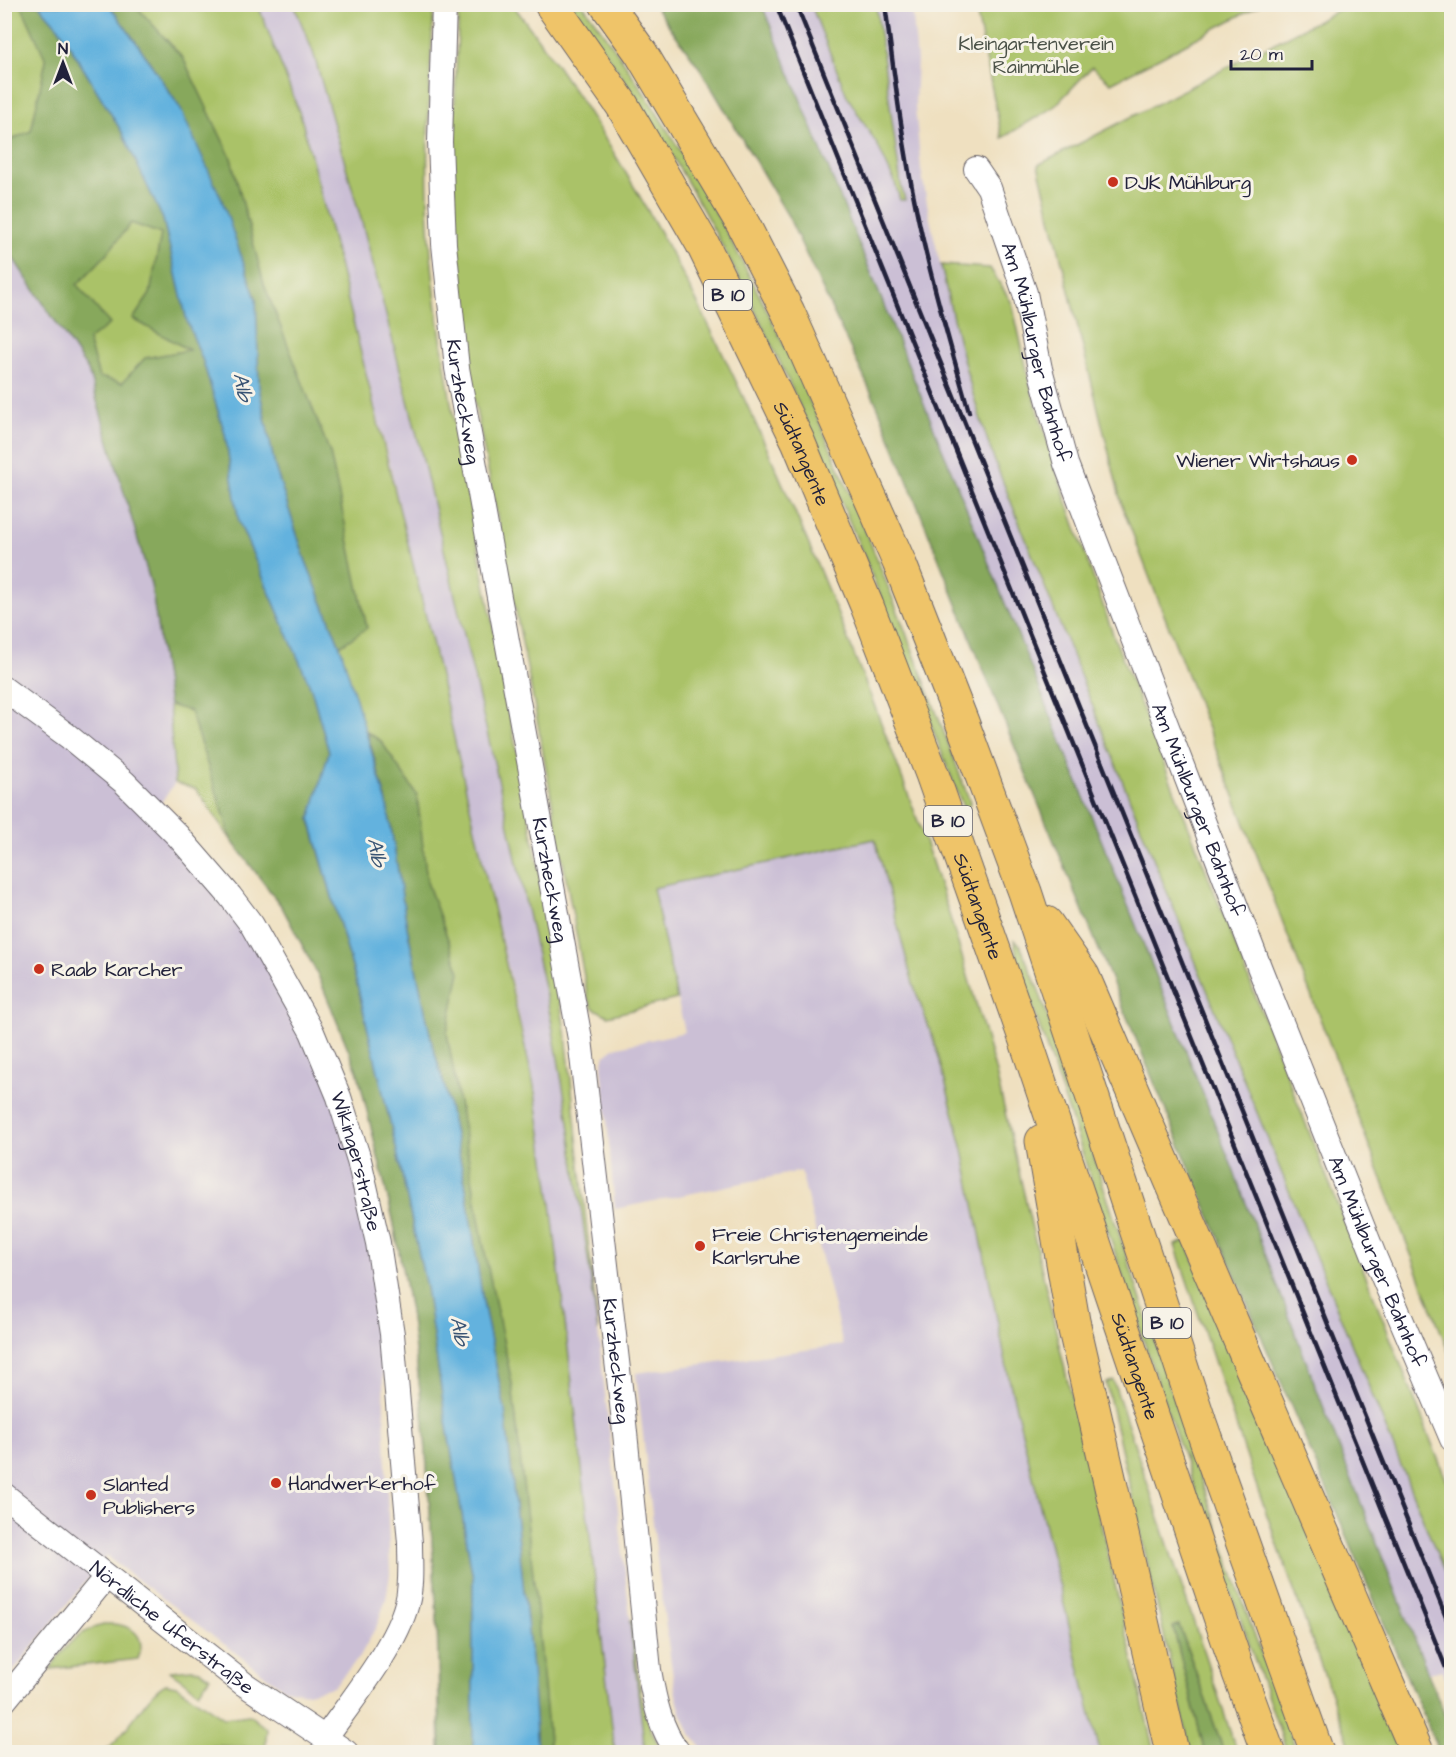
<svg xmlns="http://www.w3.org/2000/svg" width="1456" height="1757" viewBox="0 0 1456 1757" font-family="'Architects Daughter',sans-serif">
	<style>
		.industrial { fill: #cbbfd5 }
		.green { fill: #aac267; stroke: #667251; stroke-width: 1.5 }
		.forest { fill: #87a85c; stroke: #54654c; stroke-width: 1.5; fill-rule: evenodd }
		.water { fill: #64b2de; stroke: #436a8c; stroke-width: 1.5 }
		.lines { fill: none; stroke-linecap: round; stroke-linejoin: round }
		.minor-casing { stroke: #6a646a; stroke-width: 26 }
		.trunk-casing { stroke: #6a646a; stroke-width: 35 }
		.minor { stroke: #fff; stroke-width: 24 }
		.trunk { stroke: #efc469; stroke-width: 33 }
		.rail { stroke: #22223b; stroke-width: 4.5 }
		.poi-dot { fill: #c8321e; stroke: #f7f3e8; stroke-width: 2 }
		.labels { text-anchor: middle; stroke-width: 6; stroke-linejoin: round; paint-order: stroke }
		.shield { fill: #f7f3e8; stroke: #62616f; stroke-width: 1.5 }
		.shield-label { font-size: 18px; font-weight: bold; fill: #22223b }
		.park-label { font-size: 20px; fill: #4b5248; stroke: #f7f3e8 }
		.poi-label { font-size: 20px; fill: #22223b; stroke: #f7f3e8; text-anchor: start }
		.street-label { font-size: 20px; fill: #22223b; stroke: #f7f3e8 }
		.water-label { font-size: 21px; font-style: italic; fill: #395474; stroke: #f7f3e8 }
	</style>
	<rect width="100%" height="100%" fill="#f7f3e8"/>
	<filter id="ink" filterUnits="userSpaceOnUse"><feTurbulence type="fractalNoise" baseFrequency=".0167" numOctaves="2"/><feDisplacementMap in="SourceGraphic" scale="12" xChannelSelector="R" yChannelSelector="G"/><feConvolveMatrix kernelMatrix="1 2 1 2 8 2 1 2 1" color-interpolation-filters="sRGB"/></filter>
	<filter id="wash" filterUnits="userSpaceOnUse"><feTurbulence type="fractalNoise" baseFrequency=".008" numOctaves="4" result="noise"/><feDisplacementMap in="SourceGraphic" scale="24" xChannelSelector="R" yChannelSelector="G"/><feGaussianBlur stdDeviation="1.35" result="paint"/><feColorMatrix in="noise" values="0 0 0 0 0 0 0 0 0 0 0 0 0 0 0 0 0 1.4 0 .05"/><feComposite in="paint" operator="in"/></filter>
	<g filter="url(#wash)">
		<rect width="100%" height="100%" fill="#efe0c0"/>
		<g class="industrial">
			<polygon points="258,5 294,5 313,52 363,226 418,439 507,817 551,1019 568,1116 598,1331 645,1752 615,1752 534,1086 516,1001 388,457 340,268 301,117"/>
			<polygon points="762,5 811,5 847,96 878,146 895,183 900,200 904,200 876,5 912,5 917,60 915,106 921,169 929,214 953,322 976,408 1041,580 1156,865 1451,1588 1451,1691 1442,1670 1429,1673 1338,1445 1238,1182 1148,955"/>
			<polygon points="4,242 7,249 88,370 151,584 169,705 175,783 155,811 230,896 312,1032 378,1243 390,1574 386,1599 377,1625 359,1658 333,1687 308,1693 284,1689 106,1556 5,1681"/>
			<polygon points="875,839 913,984 936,1047 963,1150 1010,1383 1100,1752 705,1752 689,1731 680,1710 675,1690 661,1593 636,1373 843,1345 801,1171 615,1209 602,1066 605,1055 614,1048 685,1032 652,888"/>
		</g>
		<g class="green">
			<polygon points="1350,4 1451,5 1451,1358 1122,506 1038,165"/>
			<polygon points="5,5 258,5 301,117 340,268 431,637 534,1086 549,1186 615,1752 440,1752 437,1616 424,1422 410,1311 393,1219 358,1073 318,975 282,907 232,841 196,789 175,783 169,705 151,584 88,370 7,249 5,242"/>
			<path d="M294 5H434C430 70 426 136 428 202 430 269 440 336 451 403L541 881 567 1044 598 1331 568 1116 551 1019 507 817 418 439 363 226 313 52Z"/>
			<path d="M459 5H513C640 171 731 360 812 552 850 643 887 734 920 827 948 906 972 988 995 1069L1154 1752H1100L1010 1383 963 1150 936 1047 913 984 875 839 653 888 677 999 608 1016 593 1008 588 998 534 703 469 374 455 247 453 143Z"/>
			<path d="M572 5H583C759 240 868 528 970 802L968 810 965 811C939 749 917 684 891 622 827 465 761 306 674 159 643 106 608 55 572 5Z"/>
			<polygon points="811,5 876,5 901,185 905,200 900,200 895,183 878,146 847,96"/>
			<polygon points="975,5 975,4 1260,5 1111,83 1092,67 1054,107 1002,138"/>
			<path d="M941 265 990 268 1012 303 1031 388 1061 485 1114 637 1451 1492V1588L1156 865 995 462C972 398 955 332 941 265Z"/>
			<path d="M1014 940 1020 945 1039 991C1124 1245 1204 1501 1297 1752H1287L1155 1375 1072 1121 1019 968Z"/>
			<polygon points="1186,1241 1402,1752 1352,1752 1254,1479 1175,1245"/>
			<polygon points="1113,1380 1237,1752 1224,1752 1179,1625 1173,1627 1205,1752 1191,1752 1106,1383"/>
			<path d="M630 1621H633C638 1666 637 1714 663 1752H645Z"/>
			<path d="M107 1624C129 1623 148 1634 138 1659L50 1669C67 1644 77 1631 107 1624Z"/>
			<polygon points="192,1669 200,1670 210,1677 199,1692 170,1671"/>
			<path d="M166 1684 176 1686 224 1718 249 1715 267 1729 265 1751 243 1747 215 1746 169 1752H102C126 1738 146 1693 166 1684Z"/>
		</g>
		<g class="forest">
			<path d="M21 5H39L59 28 122 132 163 219 187 321 203 361 225 434 239 522 311 688 329 752 310 820 357 984 396 1147 426 1287 445 1415 473 1578V1752H441L437 1616 424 1422 410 1311 393 1219 358 1073 318 975 282 907 232 841 190 711 169 705 151 584 88 370 7 249 5 242 4 140 6 142 31 131 46 60ZM131 223 161 234 150 294 133 319 189 350 145 358 122 383 99 377 88 340 110 324 77 285 106 255Z"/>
			<polygon points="109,5 135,5 183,58 231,158 264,284 330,453 367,628 340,646 305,559 275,467 259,388 256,298 180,108 141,49"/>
			<polygon points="654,5 762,5 1148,955 1238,1182 1338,1445 1451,1731 1451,1752 1439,1752 1202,1198 999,709 877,405 788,216 701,70"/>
			<polygon points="367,732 381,741 417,795 427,882 460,972 447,1033 485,1253 512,1383 537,1610 550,1752 537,1752 532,1669 505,1410 483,1302 465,1183 445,1088 432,1043 407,927 387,803"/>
			<polygon points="1179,1625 1224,1752 1205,1752 1173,1627"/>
		</g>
		<polygon class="water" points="39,5 109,5 141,49 180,108 222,200 256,299 259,388 275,467 305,559 341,649 387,803 407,927 432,1043 445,1088 465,1183 483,1302 505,1410 532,1669 537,1752 473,1752 473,1578 445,1415 426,1287 396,1147 357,984 310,819 329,752 311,688 239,522 225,434 203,361 187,321 163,219 122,132 59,28"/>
	</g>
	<g filter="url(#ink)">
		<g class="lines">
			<g class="minor-casing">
				<g id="minor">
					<path id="s1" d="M444 4 440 142 444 244 457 368 580 1039 623 1413 649 1670C654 1699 660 1729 678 1752"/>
					<path id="s2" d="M976 169 989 188 1025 293 1040 369 1066 464 1260 969 1375 1258 1452 1439"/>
					<path id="s3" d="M4 689 68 736 124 782 178 836 230 896 252 925 312 1032 339 1097 359 1160 378 1243 392 1334 410 1543C410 1563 412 1584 407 1603 396 1646 351 1701 325 1738"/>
					<path id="s4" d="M4 1495 244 1684 346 1752"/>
					<polyline points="4,1701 106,1577"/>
				</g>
			</g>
			<g class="trunk-casing">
				<g id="trunk">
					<path id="s5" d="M551 4 622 105 702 243 798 441 867 606 932 774 1025 1038 1239 1673 1268 1752"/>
					<polyline points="606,4 641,53 744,226 788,312 899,562 962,722 1025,892 1200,1423 1317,1752"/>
					<polyline points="1046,923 1083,976 1417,1752"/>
					<polyline points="1042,1141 1073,1321 1172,1752"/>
				</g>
			</g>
			<use href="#minor" class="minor"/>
			<use href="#trunk" class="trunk"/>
			<g class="rail">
				<polyline points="776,4 1452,1683"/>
				<polyline points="796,4 1452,1632"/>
				<path d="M885 4C894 73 902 141 916 208 930 277 950 344 969 412"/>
			</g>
		</g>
	</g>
	<g class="poi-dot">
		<circle cx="1113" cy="182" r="6"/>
		<circle cx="1352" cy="460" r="6"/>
		<circle cx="39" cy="969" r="6"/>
		<circle cx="700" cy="1246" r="6"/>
		<circle cx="276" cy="1483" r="6"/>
		<circle cx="91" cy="1495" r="6"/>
	</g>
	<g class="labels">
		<g class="shield">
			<rect x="704" y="280" width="48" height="30" rx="4.5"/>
			<rect x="924" y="806" width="48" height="30" rx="4.5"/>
			<rect x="1143" y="1308" width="48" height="30" rx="4.5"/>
		</g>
		<g class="shield-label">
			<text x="728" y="301">B 10</text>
			<text x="948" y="827">B 10</text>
			<text x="1167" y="1329">B 10</text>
		</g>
		<g class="park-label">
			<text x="1036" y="50">Kleingartenverein<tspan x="1036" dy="23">Rainmühle</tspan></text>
		</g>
		<g class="poi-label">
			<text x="1125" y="189">DJK Mühlburg</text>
			<text x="1340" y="467" text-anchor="end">Wiener Wirtshaus</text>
			<text x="51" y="976">Raab Karcher</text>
			<text x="712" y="1241">Freie Christengemeinde<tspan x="712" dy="23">Karlsruhe</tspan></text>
			<text x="288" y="1490">Handwerkerhof</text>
			<text x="103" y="1491">Slanted<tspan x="103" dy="23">Publishers</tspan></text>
		</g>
		<g class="street-label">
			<text dy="7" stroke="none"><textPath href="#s2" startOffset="194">Am Mühlburger Bahnhof</textPath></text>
			<text dy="7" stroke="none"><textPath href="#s1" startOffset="399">Kurzheckweg</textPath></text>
			<text dy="7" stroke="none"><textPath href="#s5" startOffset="516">Südtangente</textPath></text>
			<text dy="7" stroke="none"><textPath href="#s2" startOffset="680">Am Mühlburger Bahnhof</textPath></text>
			<text dy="7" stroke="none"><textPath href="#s1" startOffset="885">Kurzheckweg</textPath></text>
			<text dy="7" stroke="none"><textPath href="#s5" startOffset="1002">Südtangente</textPath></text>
			<text dy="7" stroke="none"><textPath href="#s3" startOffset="604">Wikingerstraße</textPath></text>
			<text dy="7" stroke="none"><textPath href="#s2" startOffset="1166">Am Mühlburger Bahnhof</textPath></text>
			<text dy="7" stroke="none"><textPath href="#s1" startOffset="1371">Kurzheckweg</textPath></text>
			<text dy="7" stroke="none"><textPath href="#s5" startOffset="1488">Südtangente</textPath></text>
			<text dy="7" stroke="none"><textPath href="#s4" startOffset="214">Nördliche Uferstraße</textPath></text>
		</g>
		<g class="water-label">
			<text transform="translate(243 387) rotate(79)" y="7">Alb</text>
			<text transform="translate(377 852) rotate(80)" y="7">Alb</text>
			<text transform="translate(460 1331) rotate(80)" y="7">Alb</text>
		</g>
	</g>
	<rect width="1456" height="1757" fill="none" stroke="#f7f3e8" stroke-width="24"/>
	<g transform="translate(63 63)" stroke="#f7f3e8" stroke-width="4.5" paint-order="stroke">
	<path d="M0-4.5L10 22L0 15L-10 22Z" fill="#22223b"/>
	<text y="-9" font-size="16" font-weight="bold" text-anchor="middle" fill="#22223b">N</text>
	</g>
	<path d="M1231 60v9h81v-9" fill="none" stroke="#22223b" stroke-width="3"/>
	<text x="1240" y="60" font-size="18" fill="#22223b" stroke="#f7f3e8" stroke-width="4.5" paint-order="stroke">20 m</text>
</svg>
